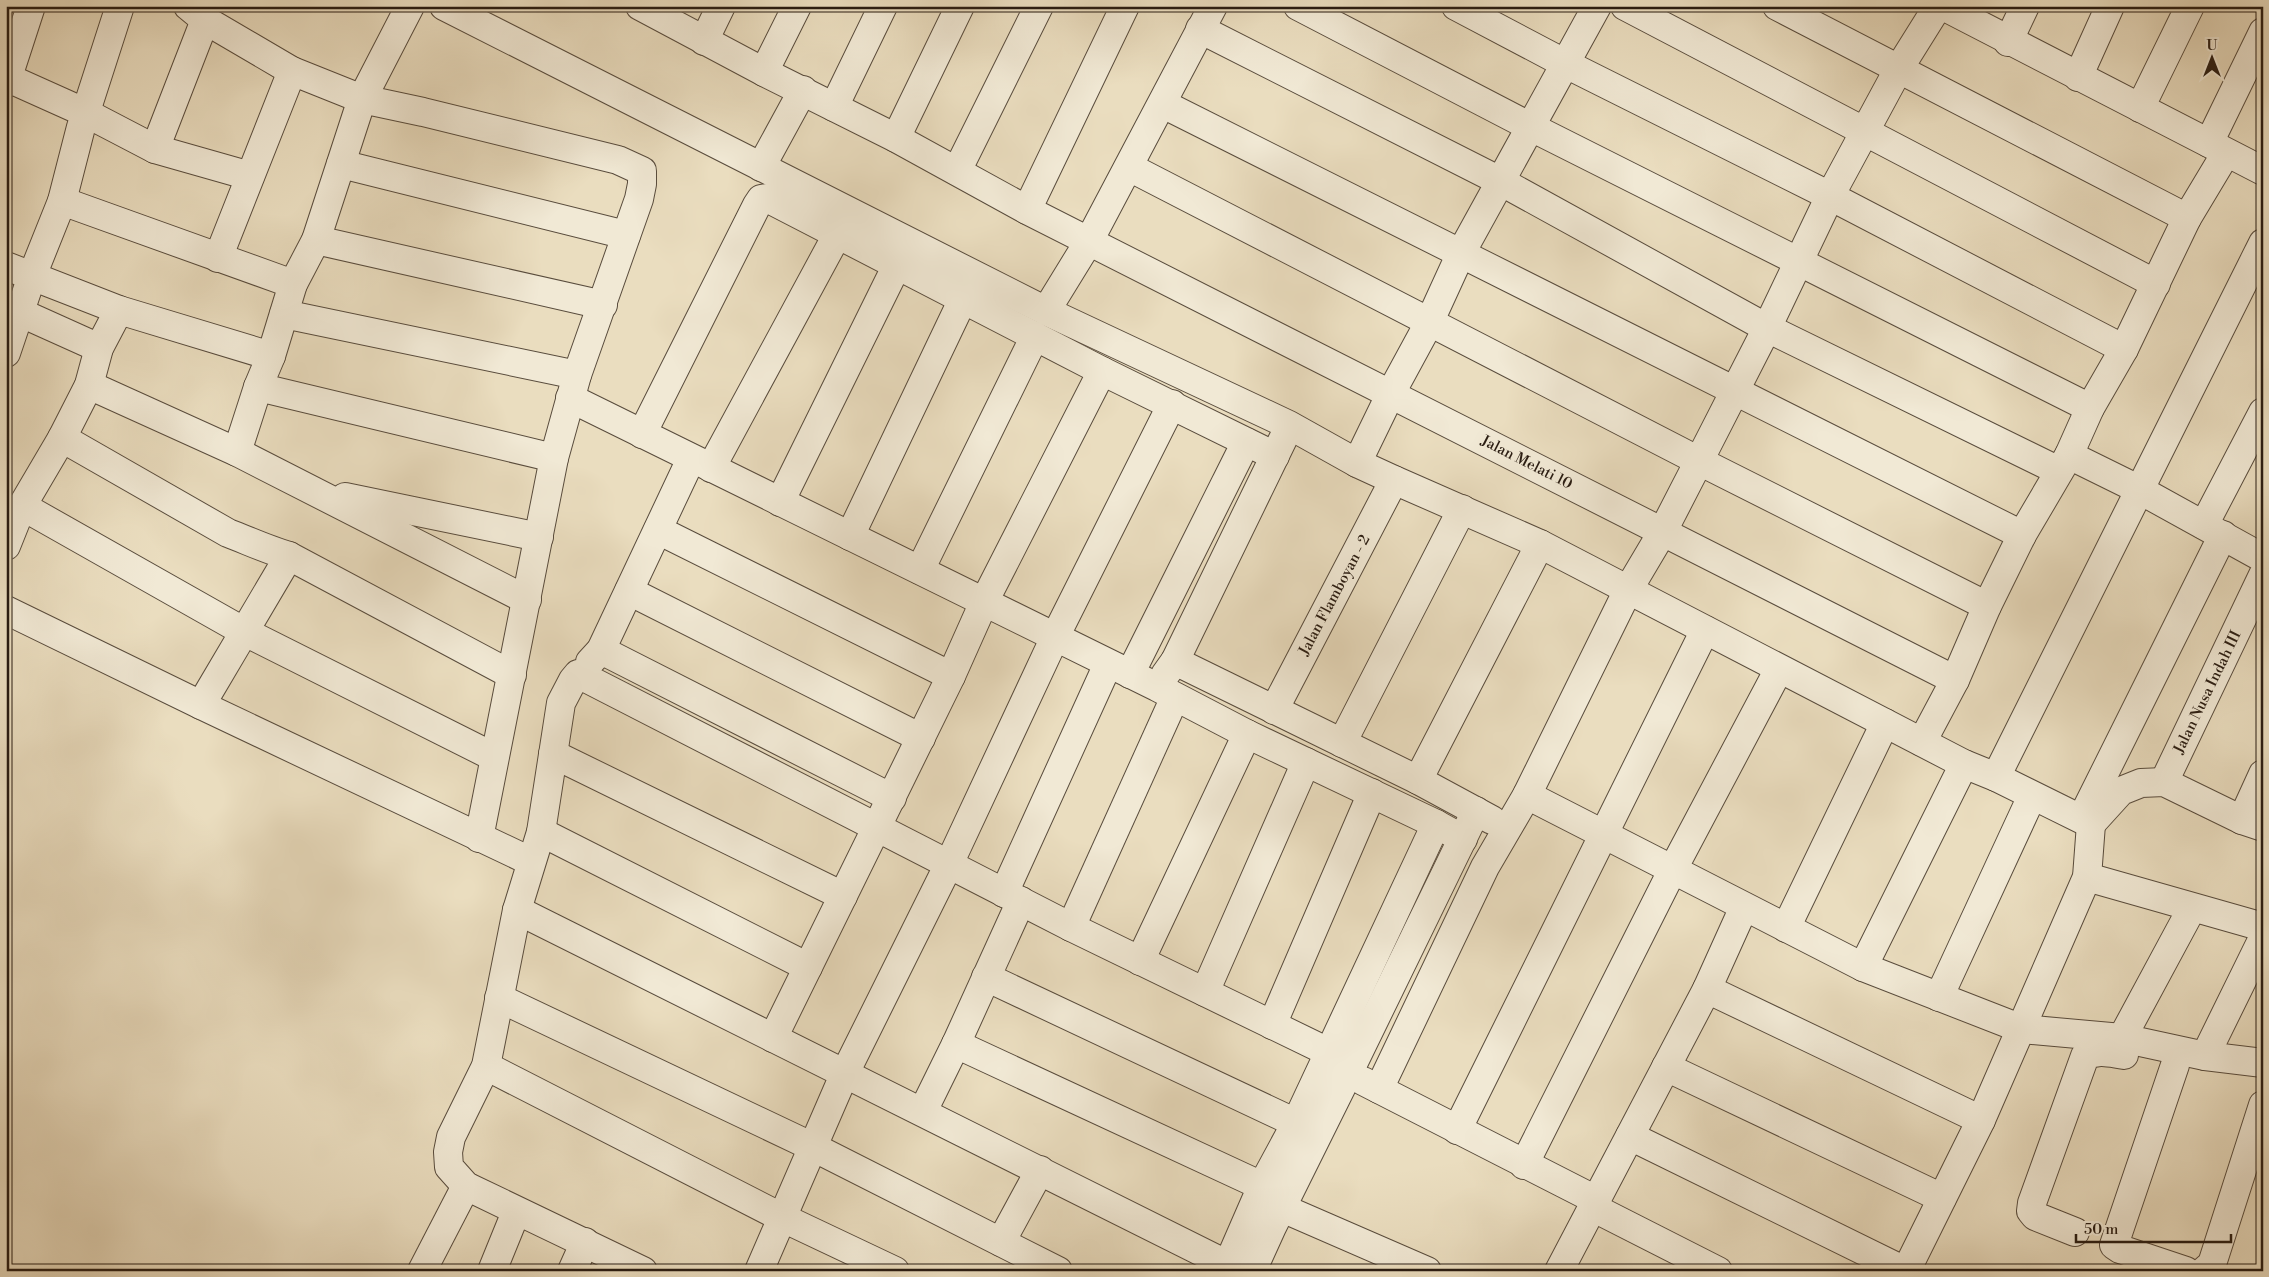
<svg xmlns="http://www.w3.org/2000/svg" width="2269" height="1277" viewBox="0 0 2269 1277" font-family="'Libre Bodoni',serif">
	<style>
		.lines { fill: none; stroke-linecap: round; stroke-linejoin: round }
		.minor-casing { stroke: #594c3d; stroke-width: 30 }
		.minor { stroke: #f1e9d5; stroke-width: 28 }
		.labels { text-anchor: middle; stroke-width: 4; stroke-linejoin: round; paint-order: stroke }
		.street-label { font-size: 15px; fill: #291c12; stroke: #f1e9d5 }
	</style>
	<rect width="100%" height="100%" fill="#eaddbf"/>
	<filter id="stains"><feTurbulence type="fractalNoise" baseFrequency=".004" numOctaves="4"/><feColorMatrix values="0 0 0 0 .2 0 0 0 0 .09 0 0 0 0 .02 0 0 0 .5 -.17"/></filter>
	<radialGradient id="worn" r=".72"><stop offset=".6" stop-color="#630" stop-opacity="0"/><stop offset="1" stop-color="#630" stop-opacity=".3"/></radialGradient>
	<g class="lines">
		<g class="minor-casing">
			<g id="minor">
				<polyline points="188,6 205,20 292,71 362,99 423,112 618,160 642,171 642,184 639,199 577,375 554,458 479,838"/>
				<polyline points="444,6 1046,311 1289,425 1357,463 1394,480 1540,544 1964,764 1996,777 2091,824 2121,791 2141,783 2164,782 2242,820 2263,827"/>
				<polyline points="640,6 764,72 896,138 1027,210 1955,680"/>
				<polyline points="1298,6 1531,127 2090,408"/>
				<polyline points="1456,6 1564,63 1830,196 2124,349"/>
				<polyline points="1625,6 2156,284"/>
				<polyline points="1777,6 2187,218"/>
				<polyline points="1943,6 2263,171"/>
				<polyline points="1200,29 1500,181 1767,328 2059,471"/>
				<polyline points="704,41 721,6"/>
				<polyline points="2008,42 2025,6"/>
				<polyline points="764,72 797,6"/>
				<polyline points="2078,77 2110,6"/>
				<polyline points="8,78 86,113 155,149 250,176"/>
				<polyline points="6,83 31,6"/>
				<polyline points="1163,104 2022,535"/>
				<polyline points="834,107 883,6"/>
				<polyline points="2140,108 2190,6"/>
				<polyline points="896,138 960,6"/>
				<polyline points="2209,143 2263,32"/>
				<polyline points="155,149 205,20"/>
				<polyline points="341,164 626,235"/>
				<polyline points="761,167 803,90"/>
				<polyline points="1129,167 1699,461 1987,606"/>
				<polyline points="957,171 1039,6"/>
				<polyline points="62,201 293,284"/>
				<polyline points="1027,210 1125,6"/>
				<polyline points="316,240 603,305"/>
				<polyline points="218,258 292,71"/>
				<polyline points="6,266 119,310 271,356"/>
				<polyline points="1046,311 1089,241 1213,6"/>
				<polyline points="19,312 99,348"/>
				<polyline points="284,314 577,375"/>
				<polyline points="6,353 32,276 62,201 81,127 120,6"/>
				<polyline points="89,385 237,452 527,600"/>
				<polyline points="258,387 554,458"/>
				<polyline points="570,398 1157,687 1247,734 1436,824 1463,839"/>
				<polyline points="642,434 757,205 761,199 767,198 1102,371 1275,456"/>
				<path d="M62 438 228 533C249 541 268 550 289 556L201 705"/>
				<polyline points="237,452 258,387 271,356 293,284 316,240 362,99 410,6"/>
				<polyline points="2069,455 2138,489 2263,558"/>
				<polyline points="1357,463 1391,393 1429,323 1461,253 1597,6"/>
				<polyline points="711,468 837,235"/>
				<polyline points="345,497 539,537"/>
				<polyline points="780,502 897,265"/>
				<polyline points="22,506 243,631 494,757"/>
				<polyline points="2204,525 2263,412"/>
				<polyline points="658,530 951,676"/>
				<polyline points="850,536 963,299"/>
				<polyline points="6,546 22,506 62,438 89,385 99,348 119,310"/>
				<polyline points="289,556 512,675"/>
				<polyline points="920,570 1035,336"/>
				<polyline points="629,591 921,738"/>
				<polyline points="6,610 201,705 530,861"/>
				<polyline points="601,650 892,798"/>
				<polyline points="1175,661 1418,780 1492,820"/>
				<polyline points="590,662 601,650 691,459"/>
				<polyline points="1130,674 1246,442"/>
				<polyline points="1165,675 1175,661 1283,439"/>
				<polyline points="1274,710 1394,480"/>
				<polyline points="1922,742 1955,680 1987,606 2022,535 2069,455 2090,408 2124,349 2187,218 2226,153"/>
				<polyline points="1342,743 1462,509"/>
				<polyline points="553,754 843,896"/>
				<polyline points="1996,777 2263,243"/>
				<polyline points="1418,780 1540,544"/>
				<polyline points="2164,782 2263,575"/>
				<polyline points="1527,795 1863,967 2022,1029 2122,1038 2205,1056 2263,1063"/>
				<polyline points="2082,818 2223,535"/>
				<polyline points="2242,820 2263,774"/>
				<polyline points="541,832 808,967"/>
				<polyline points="2087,877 2263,927"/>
				<polyline points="1004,893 1108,664"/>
				<polyline points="517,910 1228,1265"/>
				<polyline points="1071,927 1175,697"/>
				<polyline points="1786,928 1885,723"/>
				<polyline points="1140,961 1247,734"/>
				<polyline points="1863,967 1964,764"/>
				<polyline points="986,977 1296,1123"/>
				<polyline points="1707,989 1981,1120"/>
				<polyline points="1205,992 1306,762"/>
				<polyline points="1939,997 2032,796"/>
				<polyline points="499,998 813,1147 1058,1271"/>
				<polyline points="1272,1025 1372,793"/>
				<polyline points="773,1038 951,676 984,602 1102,371"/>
				<polyline points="2122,1038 2192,908"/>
				<polyline points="956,1044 1262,1186"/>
				<polyline points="2205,1056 2263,938"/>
				<polyline points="2175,1065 2114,1245 2120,1249 2186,1271"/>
				<polyline points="486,1066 783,1218 895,1271"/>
				<polyline points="1666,1067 1942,1198"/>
				<polyline points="1363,1081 1596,1200"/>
				<polyline points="1379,1089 1485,867 1527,795 1628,590 1663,531 1699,461 1767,328 1830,196 1898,70 1938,6"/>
				<polyline points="923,1111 956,1044 1021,901"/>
				<polyline points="1457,1130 1705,630"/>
				<polyline points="1630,1136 1905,1271"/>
				<polyline points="1524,1165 1673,869 1779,669"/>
				<polyline points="1592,1207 1718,1271"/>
				<polyline points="1282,1208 1427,1271"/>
				<path d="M2075 1232 2035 1216 2031 1211 2032 1203 2085 1056C2099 1049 2110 1053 2124 1055"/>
				<polyline points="1001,1242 1040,1170"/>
				<polyline points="422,1271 466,1186"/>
				<polyline points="492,1271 516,1212"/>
				<polyline points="572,1271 585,1242"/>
				<polyline points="643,1271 466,1186 449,1167 448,1152 451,1137 486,1066 517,910 541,832 561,703 573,680 578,674 1071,927 1353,1064"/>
				<polyline points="759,1271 844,1075 949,864 1055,637 1172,404"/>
				<polyline points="1225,1271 1262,1186 1296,1123 1436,824"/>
				<polyline points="1252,1271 1272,1227 1348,1074 1476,811"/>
				<polyline points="1559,1271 1707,989 1744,907"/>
				<polyline points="1906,1271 1981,1120 2087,877 2091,824"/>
				<polyline points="2204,1271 2212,1264 2263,1105"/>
			</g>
		</g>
		<use href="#minor" class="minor"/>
	</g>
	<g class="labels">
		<g class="street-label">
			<text transform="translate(1527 462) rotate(27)" y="5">Jalan Melati 10</text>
			<text transform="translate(1334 595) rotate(-62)" y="5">Jalan Flamboyan - 2</text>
			<text transform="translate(2207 692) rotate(-64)" y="5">Jalan Nusa Indah III</text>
		</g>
	</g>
	<rect width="2269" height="1277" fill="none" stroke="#eaddbf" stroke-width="25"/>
	<rect x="8" y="8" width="2254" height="1262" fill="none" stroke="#291c12" stroke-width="2.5"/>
	<rect x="12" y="12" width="2244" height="1252" fill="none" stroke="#291c12"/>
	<g transform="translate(2212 58)" stroke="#f1e9d5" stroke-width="4" paint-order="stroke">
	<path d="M0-4L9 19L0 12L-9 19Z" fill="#291c12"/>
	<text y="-8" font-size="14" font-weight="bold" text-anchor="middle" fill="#291c12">U</text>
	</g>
	<path d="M2076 1234v8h155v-8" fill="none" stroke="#291c12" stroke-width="2.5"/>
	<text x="2084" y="1234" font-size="15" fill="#291c12" stroke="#f1e9d5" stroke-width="4" paint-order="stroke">50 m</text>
	<rect width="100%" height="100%" filter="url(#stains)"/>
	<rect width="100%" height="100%" fill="url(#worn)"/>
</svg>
